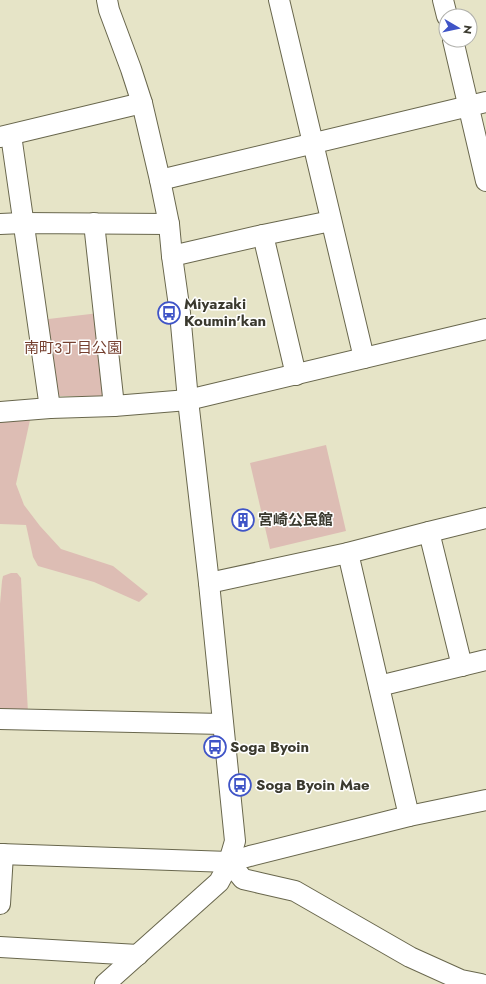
<svg xmlns="http://www.w3.org/2000/svg" width="486" height="984" viewBox="0 0 486 984" font-family="Jost,'Noto Sans JP',sans-serif">
	<style>
		.green { fill: #ddbdb4 }
		.lines { fill: none; stroke-linecap: round; stroke-linejoin: round }
		.minor-casing { stroke: #69674d; stroke-width: 22 }
		.minor { stroke: #fff; stroke-width: 20 }
		.labels { text-anchor: middle; stroke-width: 3; stroke-linejoin: round; paint-order: stroke }
		.poi-label { font-size: 15px; font-weight: bold; fill: #3a392e; stroke: #fff; text-anchor: start }
		.park-label { font-size: 15px; fill: #754030; stroke: #fff }
	</style>
	<rect width="100%" height="100%" fill="#e6e4c7"/>
	<g class="green">
		<polygon points="99,313 104,396 58,396 40,320"/>
		<polygon points="30,420 16,484 24,505 40,526 61,549 113,566 148,594 139,602 94,582 38,566 33,557 26,525 0,524 0,422"/>
		<polygon points="326,445 346,531 270,549 250,463"/>
		<polygon points="11,573 17,573 21,578 28,713 0,711 0,604 2,581 3,576"/>
	</g>
	<g class="lines">
		<g class="minor-casing">
			<g id="minor">
				<polyline points="279,0 364,358"/>
				<polyline points="443,0 447,16"/>
				<polyline points="453,40 486,181"/>
				<polyline points="11,135 50,408"/>
				<polyline points="0,137 142,103"/>
				<polyline points="160,180 486,102"/>
				<polyline points="94,223 114,406"/>
				<polyline points="0,224 23,223 169,224"/>
				<polyline points="263,235 296,375"/>
				<polyline points="172,256 263,235 331,221"/>
				<polyline points="0,412 50,408 114,406 188,400 486,329"/>
				<polyline points="429,532 462,666"/>
				<polyline points="348,553 409,816"/>
				<polyline points="209,583 348,553 429,532 486,518"/>
				<polyline points="379,686 486,660"/>
				<polyline points="0,719 223,724"/>
				<polyline points="0,854 229,862 250,856 409,816 486,800"/>
				<polyline points="229,862 243,879 260,883 295,891 410,957 461,980 481,984"/>
				<polyline points="0,904 3,854"/>
				<polyline points="0,947 138,955"/>
				<path d="M105 984 219 882C227 869 231 856 235 841L209 583 188 400 180 313 172 256 169 224 160 180 142 103 131 69 109 10 107 0"/>
			</g>
		</g>
		<use href="#minor" class="minor"/>
	</g>
	<defs>
		<g id="bus-ring" transform="scale(1.15)"><circle r="9.5" fill="#fff" stroke="#3f54c7" stroke-width="1.5"/><path d="M-5-6H5V4H4V6H2V4H-2V6H-4V4H-5ZM-3.5-4V0h7V-4ZM-3.5 1.2v1.5H-2V1.2ZM2 1.2v1.5H3.5V1.2Z" fill="#3f54c7"/></g>
		<g id="building-ring" transform="scale(1.15)"><circle r="9.5" fill="#fff" stroke="#3f54c7" stroke-width="1.5"/><path d="M-4-6H4V6H1V3H-1V6H-4ZM-2.5-4.3h1.7v1.8h-1.7ZM.8-4.3h1.7v1.8H.8ZM-2.5-1h1.7V.8h-1.7ZM.8-1h1.7V.8H.8Z" fill="#3f54c7"/></g>
	</defs>
	<g fill-rule="evenodd">
		<use href="#bus-ring" x="169" y="313"/>
		<use href="#building-ring" x="243" y="520"/>
		<use href="#bus-ring" x="215" y="747"/>
		<use href="#bus-ring" x="240" y="785"/>
	</g>
	<g class="labels">
		<g class="poi-label">
			<text x="184" y="309">Miyazaki<tspan x="184" dy="17">Koumin'kan</tspan></text>
			<text x="258" y="525">宮崎公民館</text>
			<text x="230" y="752">Soga Byoin</text>
			<text x="256" y="790">Soga Byoin Mae</text>
		</g>
		<g class="park-label">
			<text x="73" y="353">南町3丁目公園</text>
		</g>
	</g>
	<g transform="translate(458 28) rotate(99)"><circle r="19" fill="#ffffff" stroke="#b0b0ab"/>
	<path d="M0-3L7 15L0 10L-7 15Z" fill="#3f54c7"/>
	<text y="-6" font-size="11" font-weight="bold" text-anchor="middle" fill="#3a392e">N</text>
	</g>
</svg>
